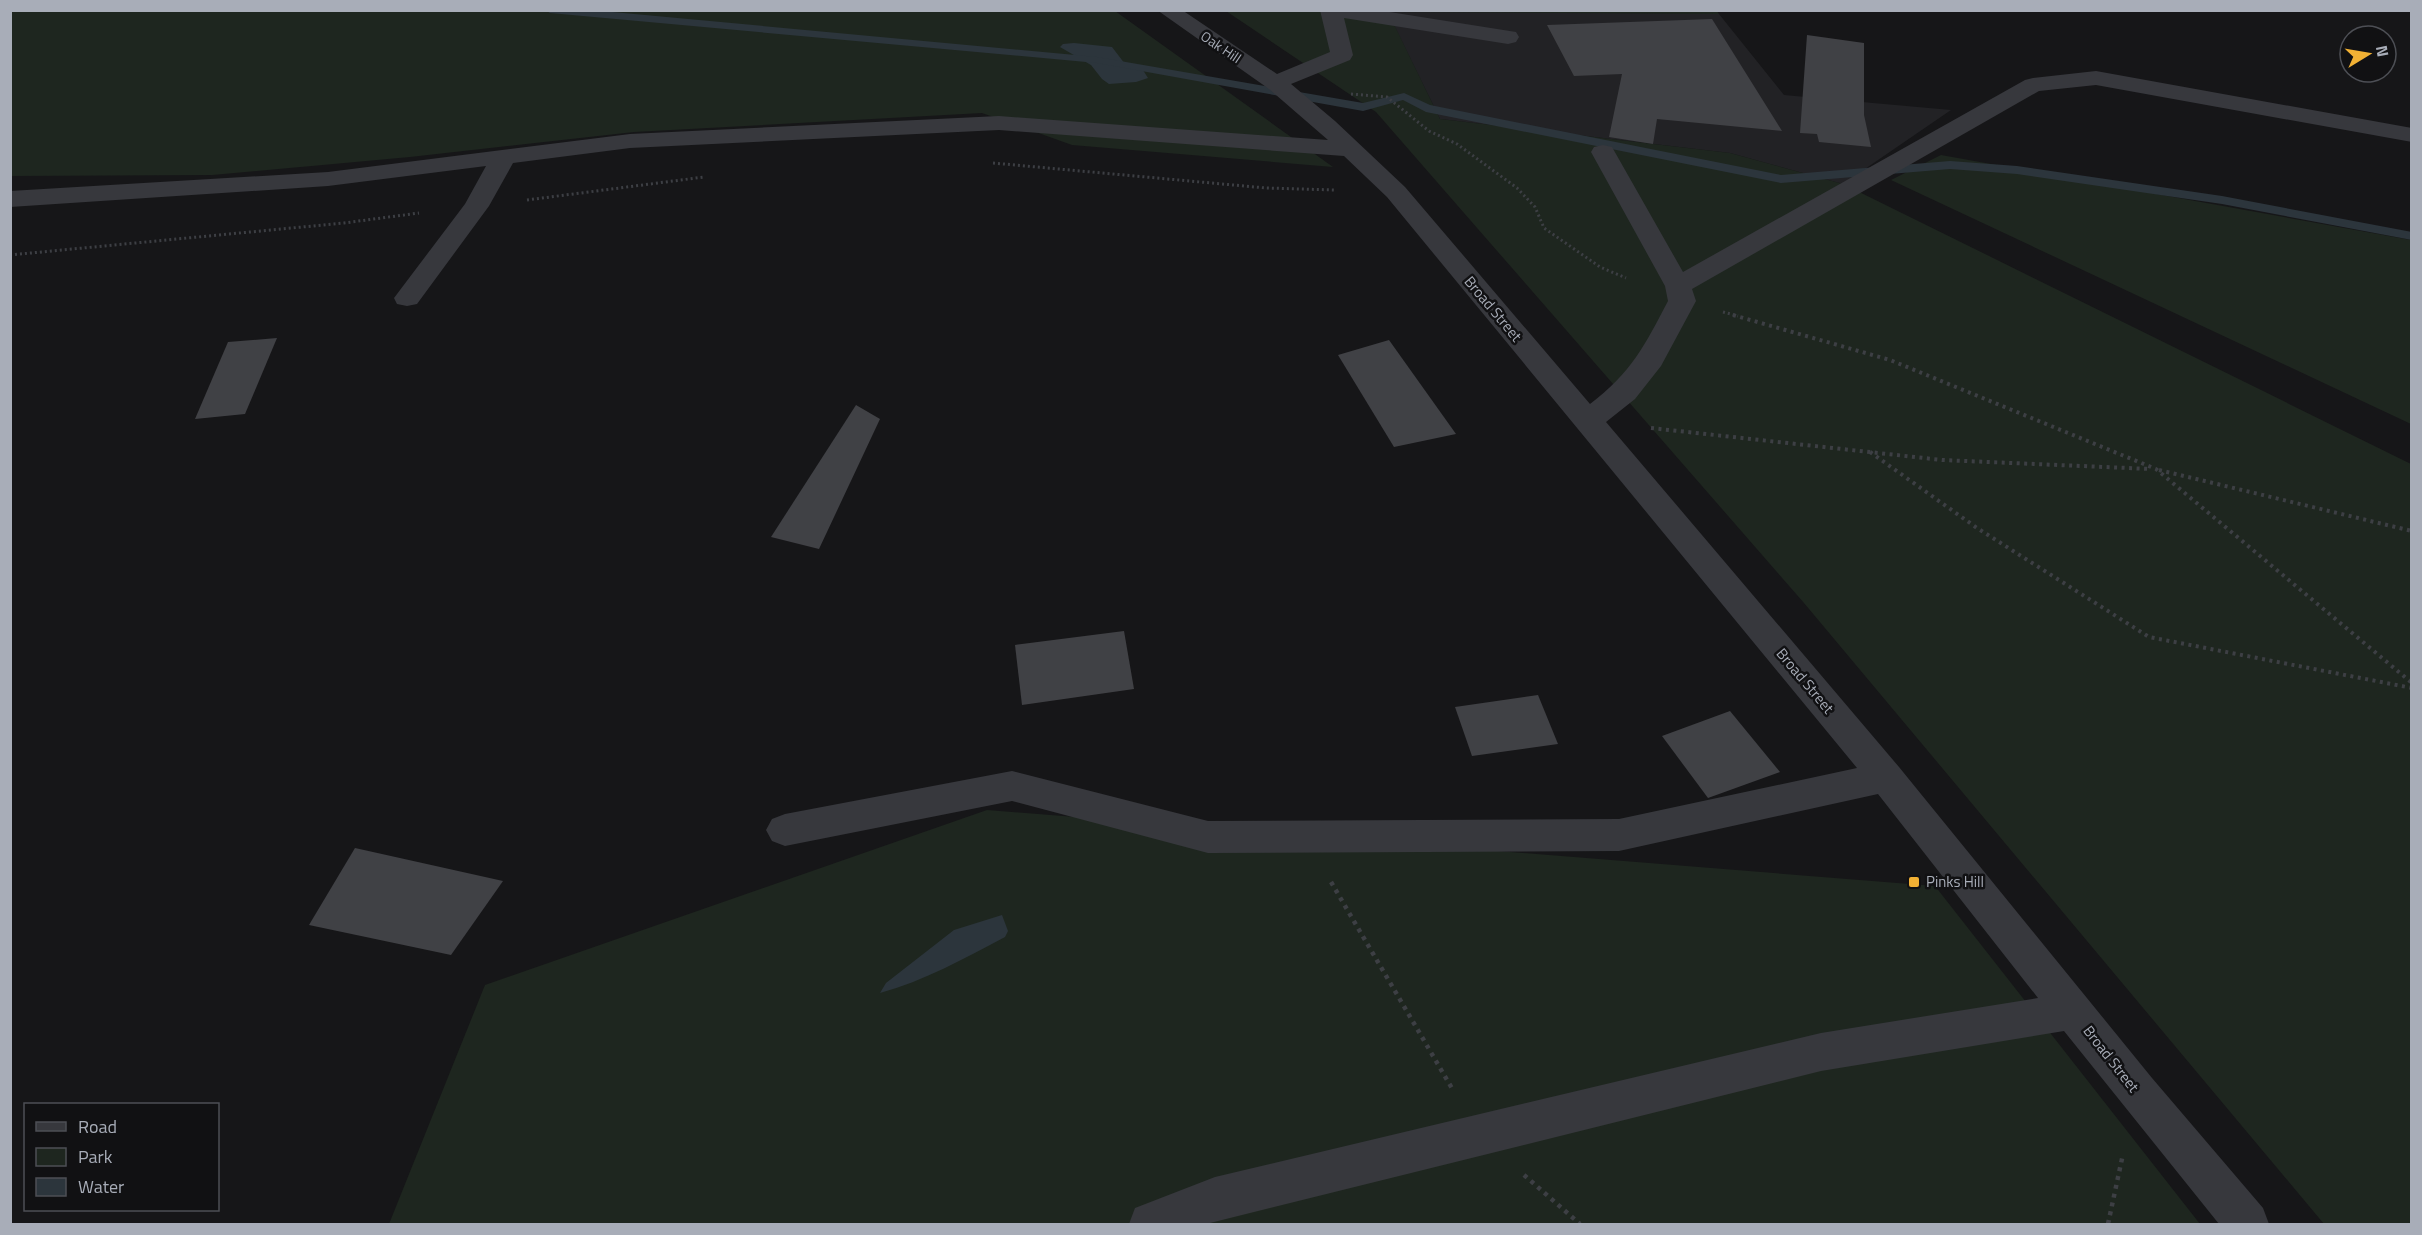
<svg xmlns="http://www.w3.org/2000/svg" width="2422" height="1235" viewBox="0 0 2422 1235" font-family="'Titillium Web',sans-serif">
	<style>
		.built { fill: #222225 }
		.green { fill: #1e261f }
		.water { fill: #2c353c }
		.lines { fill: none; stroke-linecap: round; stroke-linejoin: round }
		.stream { fill: #2c353c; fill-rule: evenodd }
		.building { fill: #404145 }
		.path-far2 { stroke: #3d3f44; stroke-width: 3; stroke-dasharray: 2 3; stroke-linecap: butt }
		.path-far1 { stroke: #3d3f44; stroke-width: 4; stroke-dasharray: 3 4.5; stroke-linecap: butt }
		.path { stroke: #3d3f44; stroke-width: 4.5; stroke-dasharray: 4 5; stroke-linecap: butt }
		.minor { fill: #37383d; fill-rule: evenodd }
		.poi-dot { fill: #f2b134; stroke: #111113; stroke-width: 2 }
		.labels { text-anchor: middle; stroke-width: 5; stroke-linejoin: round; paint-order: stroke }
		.far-street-label { font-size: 14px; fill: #a8adb8; stroke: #111113 }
		.street-label { font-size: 15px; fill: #a8adb8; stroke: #111113 }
		.poi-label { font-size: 15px; fill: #a8adb8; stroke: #111113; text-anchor: start }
	</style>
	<rect width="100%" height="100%" fill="#161618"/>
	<polygon class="built" points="1387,11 1719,14 1784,95 1951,110 1843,184 1730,153 1440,119"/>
	<g class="green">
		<polygon points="10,11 1115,11 1333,167 1072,145 982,113 634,132 410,157 212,175 11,176"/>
		<polygon points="1226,11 1717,11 1719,14 1388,12 1440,119 1730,153 1843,184 2411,464 2411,1224 2324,1224 1804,603 1376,112"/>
		<polygon points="1941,155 2411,240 2411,424 1891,180"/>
		<polygon points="987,810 1935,886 2200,1224 389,1224 485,985"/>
	</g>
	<g class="water">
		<polygon points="1074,43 1112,47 1125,64 1141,67 1148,78 1136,82 1109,84 1102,79 1091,65 1060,47 1063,44"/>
		<path d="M1002 915 1008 931 1005 937C965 958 924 981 880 993L886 983 954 930Z"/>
	</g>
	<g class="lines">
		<polygon class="stream" points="545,10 591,10 1097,57 1363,103 1404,93 1430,105 1781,175 1950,161 2017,166 2222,196 2412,232 2412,240 2222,204 2017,174 1950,169 1781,183 1426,112 1403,100 1363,111 1097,63 550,13"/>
	</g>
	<g class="building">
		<polygon points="1712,19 1782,131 1657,119 1653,144 1609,137 1622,74 1574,76 1547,25"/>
		<polygon points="1807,35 1864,43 1864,115 1871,147 1819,142 1817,134 1800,133"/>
		<polygon points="277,338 245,414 195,419 228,342"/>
		<polygon points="1389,340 1456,434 1394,447 1338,355"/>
		<polygon points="856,405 880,419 819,549 771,537"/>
		<polygon points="1124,631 1134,689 1022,705 1015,645"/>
		<polygon points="1538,695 1558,744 1472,756 1455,707"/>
		<polygon points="1730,711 1780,772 1708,798 1662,736"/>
		<polygon points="355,848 503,881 451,955 309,925"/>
	</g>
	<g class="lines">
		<g class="path-far2">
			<polyline points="1351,94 1387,97 1429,131 1457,144 1517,188 1535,207 1544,228 1600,267 1626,278"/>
			<polyline points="993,163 1266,188 1335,190"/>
			<polyline points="527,200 704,177"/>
			<polyline points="10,255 344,223 419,213"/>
			<polyline points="1723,312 1738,316"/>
		</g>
		<g class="path-far1">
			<polyline points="1733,315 1890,360 2156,469 2412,683"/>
			<polyline points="1651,428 1942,460 2151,469"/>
			<polyline points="1870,452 1977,528 2149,637 2412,688"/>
			<polyline points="2159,470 2412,531"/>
		</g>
		<g class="path">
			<polyline points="1331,882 1453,1090"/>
			<polyline points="1524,1175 1580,1224"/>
			<polyline points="2108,1224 2123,1154"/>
		</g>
		<path class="minor" d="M1157 10H1182L1277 74 1330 52 1320 10H1377L1516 32 1519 37 1516 42 1508 44 1344 18 1353 55 1350 60 1291 84 1335 121 1405 187 1590 404C1631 373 1645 345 1668 301L1665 286 1591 152 1594 147 1603 145 1612 147 1683 272 2025 80 2033 78 2096 71 2412 128V142L2096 85 2039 91 1692 289 1696 301 1661 366 1635 399 1606 422 1899 767 2152 1078 2263 1208 2269 1224H2219L2064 1031 1821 1071 1206 1224H1129L1135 1208 1215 1177 1821 1033 2038 998 1878 794 1619 851 1208 853 1012 801 785 846 772 841 766 830 772 819 785 814 1012 771 1208 821 1619 819 1857 768 1387 197 1344 156 999 130 630 148 513 163 489 206 417 304 407 306 397 304 394 298 465 204 486 166 328 186 10 207V191L328 172 630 134 999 116 1328 140 1269 89Z"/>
	</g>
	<rect class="poi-dot" x="1908" y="876" width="12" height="12" rx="3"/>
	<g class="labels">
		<g class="far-street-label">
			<text transform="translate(1221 47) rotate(34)" y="5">Oak Hill</text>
		</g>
		<g class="street-label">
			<text transform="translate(1493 309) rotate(50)" y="5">Broad Street</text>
			<text transform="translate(1805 681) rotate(50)" y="5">Broad Street</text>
			<text transform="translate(2111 1059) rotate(52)" y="5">Broad Street</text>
		</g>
		<g class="poi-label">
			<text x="1926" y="887">Pinks Hill</text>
		</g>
	</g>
	<rect width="2422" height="1235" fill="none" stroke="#a8adb8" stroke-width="24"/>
	<rect x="24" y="1103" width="195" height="108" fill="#111113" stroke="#4d4f55" stroke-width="1.5"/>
	<rect x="36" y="1122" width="30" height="9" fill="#37383d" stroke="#4d4f55" stroke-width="1.5"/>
	<text x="78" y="1133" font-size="18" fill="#a8adb8">Road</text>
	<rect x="36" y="1148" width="30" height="18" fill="#1e261f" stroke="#4d4f55" stroke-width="1.5"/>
	<text x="78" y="1163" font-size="18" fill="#a8adb8">Park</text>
	<rect x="36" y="1178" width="30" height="18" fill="#2c353c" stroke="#4d4f55" stroke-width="1.5"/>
	<text x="78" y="1193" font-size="18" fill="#a8adb8">Water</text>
	<g transform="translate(2368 54) rotate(79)"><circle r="28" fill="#111113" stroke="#4d4f55" stroke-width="1.5"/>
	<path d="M0-4.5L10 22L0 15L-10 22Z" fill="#f2b134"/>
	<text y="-9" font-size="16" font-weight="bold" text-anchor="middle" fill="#a8adb8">N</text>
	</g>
</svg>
